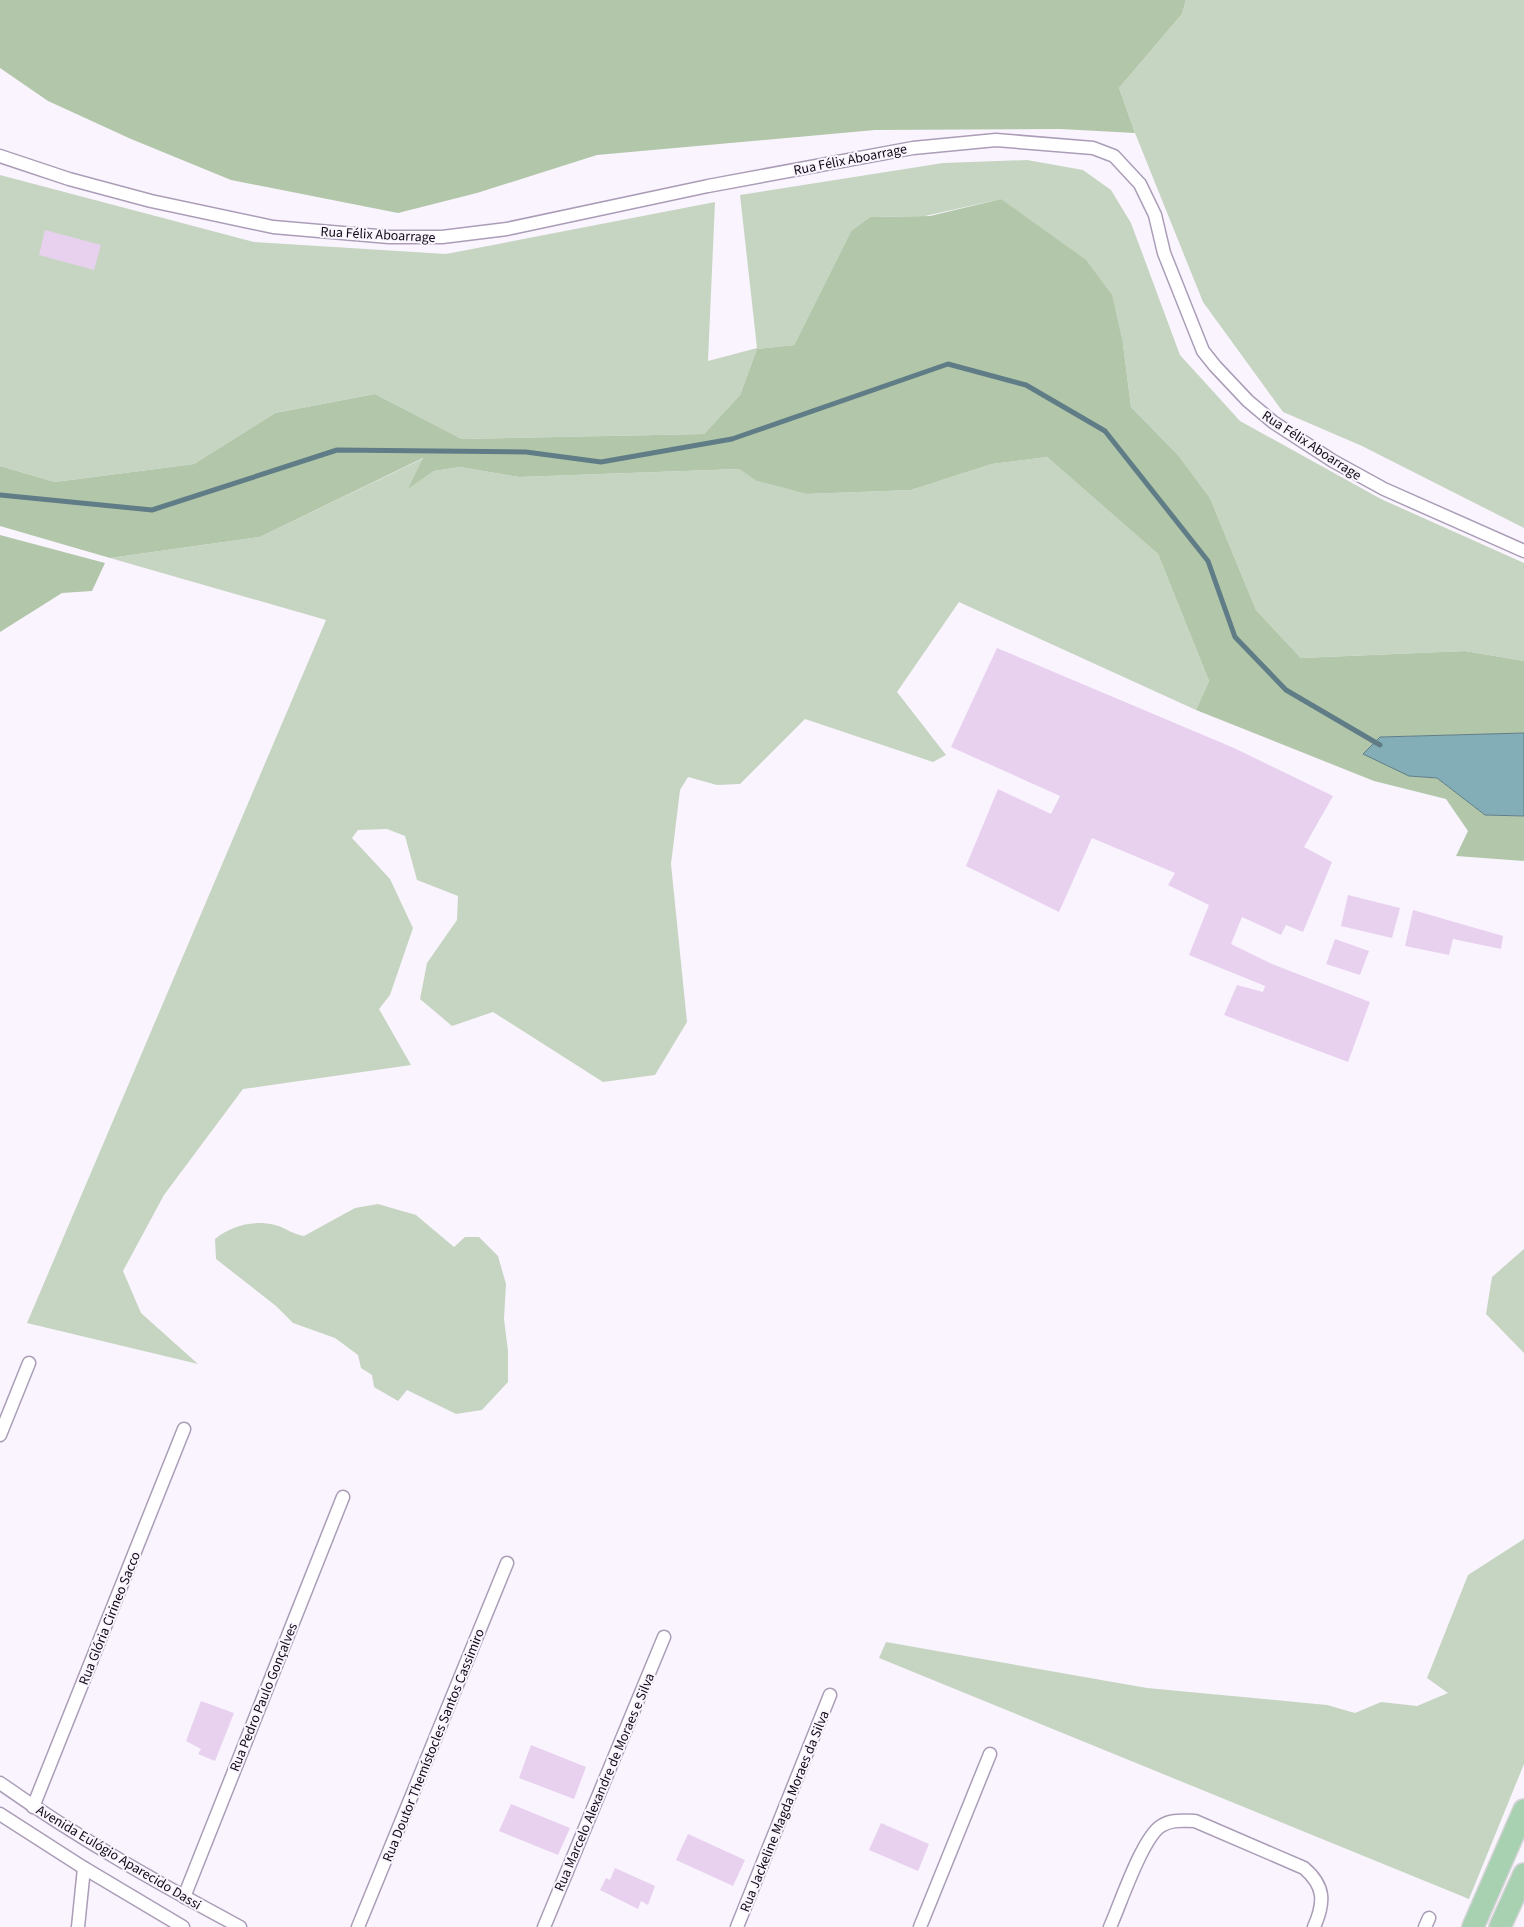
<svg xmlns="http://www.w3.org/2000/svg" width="1524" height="1927" viewBox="0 0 1524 1927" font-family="'Source Sans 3',sans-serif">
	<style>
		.green { fill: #c6d5c1 }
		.forest { fill: #b2c7a9 }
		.water { fill: #83aeb8; stroke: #607d87 }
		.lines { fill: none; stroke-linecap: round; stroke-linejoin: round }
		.stream { stroke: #607d87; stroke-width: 5 }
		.building { fill: #e8d1ef }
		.minor-casing { stroke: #ab9db7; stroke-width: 15 }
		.primary-casing { stroke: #d4d3d5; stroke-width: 24 }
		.minor { stroke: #fff; stroke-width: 12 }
		.primary { stroke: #a7d1b1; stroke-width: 21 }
		.labels { text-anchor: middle; stroke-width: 4; stroke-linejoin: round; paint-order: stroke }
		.street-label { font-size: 14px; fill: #100a14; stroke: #faf4ff }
	</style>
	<rect width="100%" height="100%" fill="#faf4ff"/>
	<g class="green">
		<polygon points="1186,0 1524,0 1524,528 1362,446 1283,412 1203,302 1135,133 1119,88 1182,14"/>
		<polygon points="1027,160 1083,170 1111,190 1131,223 1180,355 1240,421 1381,499 1524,563 1524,661 1465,651 1301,658 1256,610 1210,498 1178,455 1131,407 1123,344 1001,199 925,216 870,217 851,231 794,345 757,349 740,395 704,434 462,439 375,394 275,413 194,464 55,482 0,466 0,175 254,242 446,254 715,202 708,361 757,348 740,195 943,163"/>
		<polygon points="1047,457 1158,554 1209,681 1196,710 959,602 897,692 946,755 933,762 805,719 740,784 717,785 688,777 680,790 671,864 687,1022 655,1075 603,1082 493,1012 452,1026 420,999 427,963 457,920 458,896 417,880 405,836 387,829 358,830 352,838 390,879 413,928 390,995 379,1009 411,1065 243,1089 164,1195 123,1271 141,1313 198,1364 27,1323 326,620 110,558 260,537 424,458 409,488 434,471 460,467 519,477 739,469 758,481 806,494 911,490 992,464"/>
		<path d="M378 1204 416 1215 454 1247 465 1237H479L498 1256 506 1284 504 1319 508 1351V1382L482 1410 456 1414 407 1390 398 1401 374 1387 372 1375 361 1368 358 1355 335 1338 293 1323 276 1306 216 1259 215 1239C232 1225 253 1220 275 1225 284 1227 292 1234 304 1236L355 1208Z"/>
		<polygon points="1524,1249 1524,1353 1486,1314 1492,1277"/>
		<polygon points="1524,1539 1524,1764 1469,1899 879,1658 886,1642 1147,1688 1327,1705 1355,1713 1381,1702 1417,1706 1448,1693 1427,1678 1468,1575"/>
	</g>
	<g class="forest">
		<polygon points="0,0 1186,0 1182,14 1119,88 1135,133 1060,129 875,130 597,155 477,193 398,213 231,180 131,139 48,101 0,68"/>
		<polygon points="1001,199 1086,260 1112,295 1123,344 1131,407 1178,455 1210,498 1256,610 1301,658 1465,651 1524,661 1524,733 1380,737 1409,776 1437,778 1485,815 1524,816 1524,861 1456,856 1468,831 1446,799 1374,781 1196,710 1209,681 1158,554 1047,457 992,464 911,490 806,494 757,481 739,469 519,477 460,467 434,471 408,489 423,458 260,537 110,558 0,526 0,466 55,482 194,464 275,413 375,394 462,439 704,434 740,395 757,349 794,345 851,231 870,217 930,216"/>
		<polygon points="0,535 105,563 92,591 62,593 0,632"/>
	</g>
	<polygon class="water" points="1524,733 1524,816 1485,815 1437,778 1409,776 1363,754 1380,737"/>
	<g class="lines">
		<polyline class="stream" points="0,495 152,510 337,450 526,452 601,462 732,439 948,364 1026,385 1105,431 1208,561 1235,637 1286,690 1380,745"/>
	</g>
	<g class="building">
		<polygon points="45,230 101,245 94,270 39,255"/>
		<polygon points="997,648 1234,748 1333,796 1304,847 1332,862 1303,932 1286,925 1281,935 1242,917 1231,944 1272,964 1370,1002 1348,1062 1224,1015 1237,985 1263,992 1265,986 1189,955 1209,905 1168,885 1175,873 1092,838 1059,912 966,866 998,789 1051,814 1060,796 951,747"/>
		<polygon points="1348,895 1400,908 1392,938 1341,926"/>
		<polygon points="1413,910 1503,936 1501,949 1453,939 1449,955 1405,946"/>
		<polygon points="1335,939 1369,951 1360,975 1326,964"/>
		<polygon points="201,1701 234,1713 215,1761 198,1754 201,1749 186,1741"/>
		<polygon points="531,1745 586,1767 574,1799 519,1778"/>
		<polygon points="511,1804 570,1828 558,1855 499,1831"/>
		<polygon points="881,1823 929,1844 918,1871 869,1850"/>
		<polygon points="688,1834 745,1860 733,1886 676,1860"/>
		<polygon points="615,1868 655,1886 648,1905 641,1901 638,1909 600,1890 606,1878 610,1880"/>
	</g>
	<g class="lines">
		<g class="minor-casing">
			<g id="minor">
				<polyline points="0,156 69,179 151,201 273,227 389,237 442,237 507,229 708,186 913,148 996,140 1093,148 1114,156 1140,184 1155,215 1164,253 1203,351 1215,366 1248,401 1273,422 1333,461 1384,489 1524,551"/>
				<polyline points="0,1435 29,1363"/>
				<path d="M0 1783C76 1837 158 1883 240 1927"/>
				<polyline points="33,1807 184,1429"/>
				<polyline points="0,1814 84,1868 183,1927"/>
				<polyline points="184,1897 343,1497"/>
				<polyline points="78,1927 84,1868"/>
				<polyline points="358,1927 507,1563"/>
				<polyline points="544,1927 664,1637"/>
				<polyline points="737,1927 830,1695"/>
				<polyline points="920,1927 990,1754"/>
				<path d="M1110 1927C1120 1905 1142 1838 1161 1826 1172 1819 1182 1821 1195 1821L1304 1868C1325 1886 1325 1902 1314 1927"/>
				<polyline points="1425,1927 1429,1918"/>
			</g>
		</g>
		<g class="primary-casing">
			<g id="primary">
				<polyline points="1473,1927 1524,1810"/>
				<polyline points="1500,1927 1524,1874"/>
			</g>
		</g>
		<use href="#minor" class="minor"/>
		<use href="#primary" class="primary"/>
	</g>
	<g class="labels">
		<g class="street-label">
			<text transform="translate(850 159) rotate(-11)" y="5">Rua Félix Aboarrage</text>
			<text transform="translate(378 234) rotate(3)" y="5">Rua Félix Aboarrage</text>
			<text transform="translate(1312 445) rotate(33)" y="5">Rua Félix Aboarrage</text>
			<text transform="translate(109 1618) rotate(-68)" y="5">Rua Glória Cirineo Sacco</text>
			<text transform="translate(263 1697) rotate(-68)" y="5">Rua Pedro Paulo Gonçalves</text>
			<text transform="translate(433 1745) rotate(-68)" y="5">Rua Doutor Themístocles Santos Cassimiro</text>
			<text transform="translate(604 1782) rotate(-67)" y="5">Rua Marcelo Alexandre de Moraes e Silva</text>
			<text transform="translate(784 1811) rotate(-68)" y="5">Rua Jackeline Magda Moraes da Silva</text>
			<text transform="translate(119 1857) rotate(31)" y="5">Avenida Eulógio Aparecido Dassi</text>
		</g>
	</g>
</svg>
